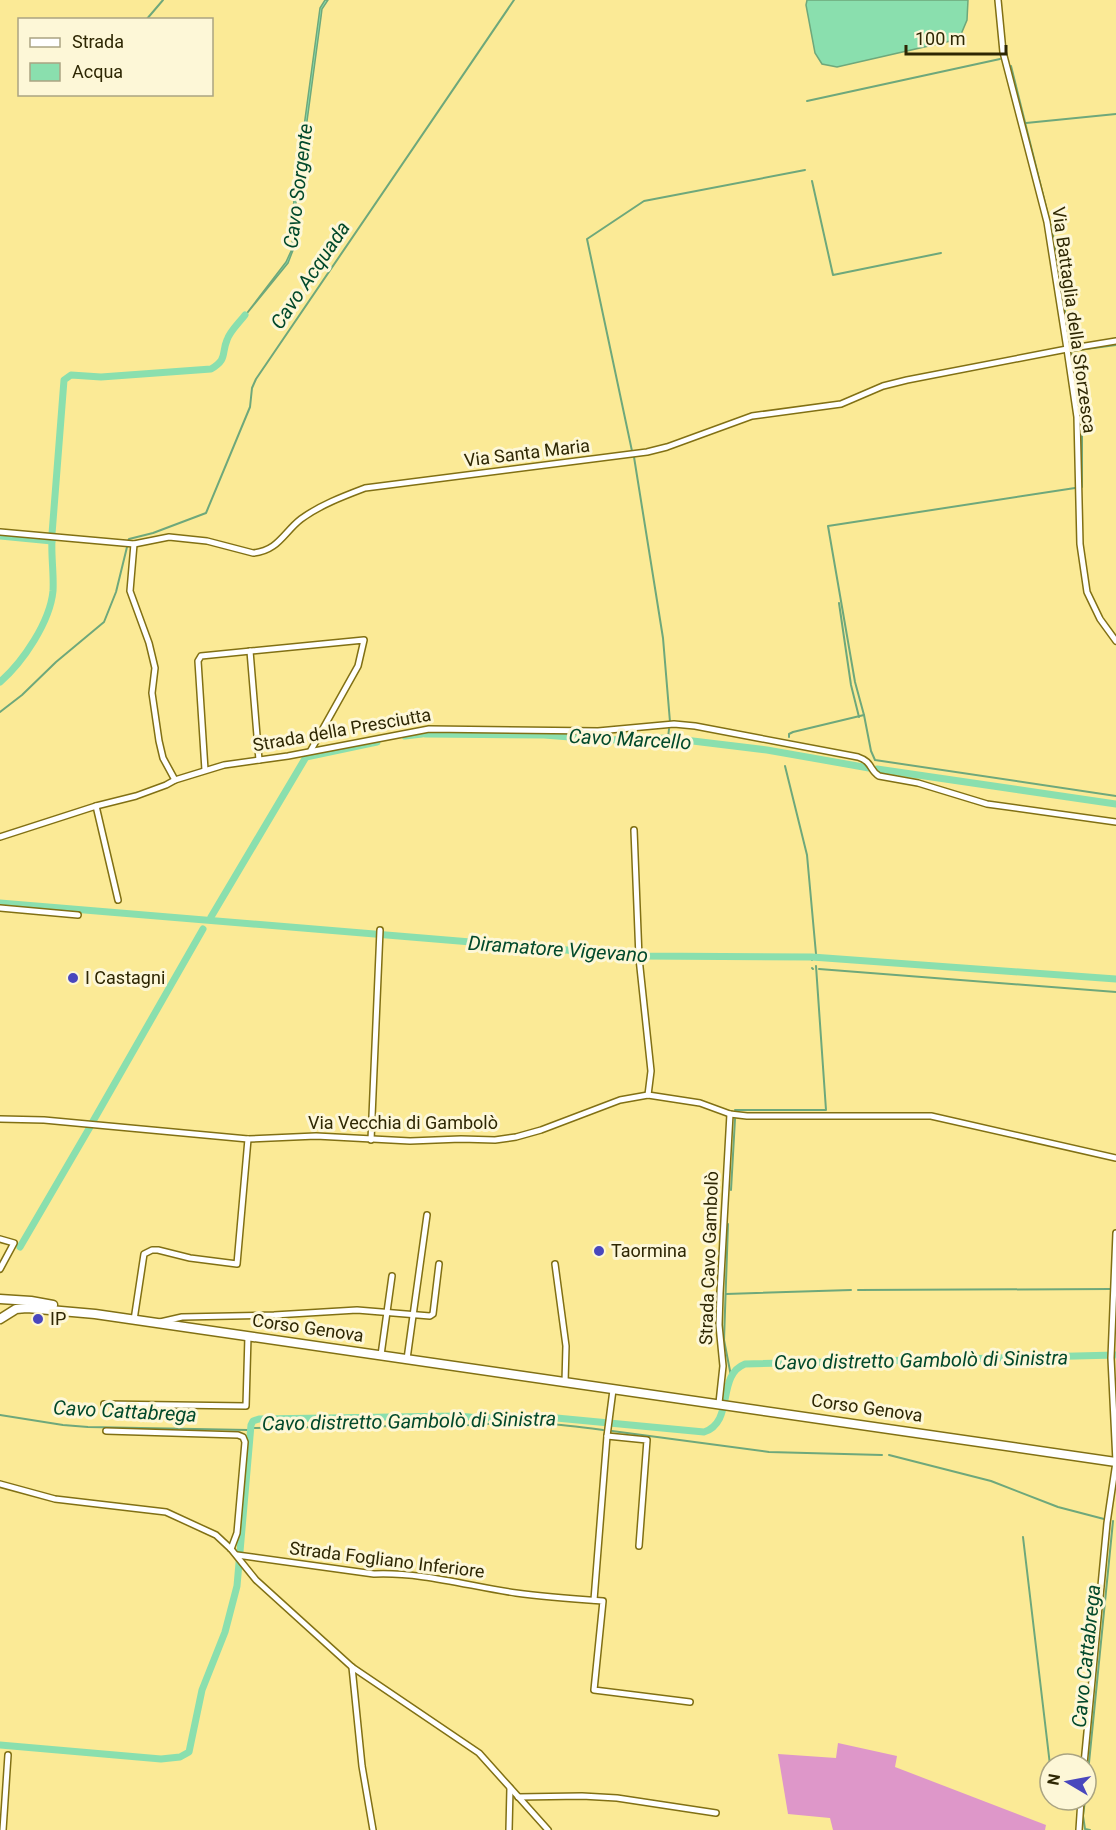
<svg xmlns="http://www.w3.org/2000/svg" width="1116" height="1830" viewBox="0 0 1116 1830" font-family="Roboto,sans-serif">
	<style>
		.forest { fill: #de97c9 }
		.water { fill: #8adfae; stroke: #6ea87b; stroke-width: 1.5 }
		.lines { fill: none; stroke-linecap: round; stroke-linejoin: round }
		.stream { stroke: #6ea87b; stroke-width: 2 }
		.canal { stroke: #8adfae; stroke-width: 7 }
		.minor-casing { stroke: #817014; stroke-width: 8 }
		.secondary-casing { stroke: #817014; stroke-width: 11 }
		.minor { stroke: #fff; stroke-width: 5 }
		.secondary { stroke: #fff; stroke-width: 8 }
		.poi-dot { fill: #4947bd; stroke: #fdf7d7; stroke-width: 2 }
		.labels { text-anchor: middle; stroke-width: 6; stroke-linejoin: round; paint-order: stroke }
		.street-label { font-size: 18px; fill: #2e2703; stroke: #fdf7d7 }
		.poi-label { font-size: 18px; fill: #2e2703; stroke: #fdf7d7; text-anchor: start }
		.water-label { font-size: 20px; font-style: italic; fill: #02492b; stroke: #fdf7d7 }
	</style>
	<rect width="100%" height="100%" fill="#fbea96"/>
	<polygon class="forest" points="838,1743 897,1756 895,1767 1046,1825 1045,1830 833,1830 830,1818 788,1814 778,1754 836,1758"/>
	<g class="water">
		<polygon points="325,0 328,0 322,9 321,17 294,218 295,245 288,263 240,322 286,262 292,249 293,208 320,8"/>
		<polygon points="807,0 968,0 967,20 959,39 837,67 822,64 815,53 806,5"/>
	</g>
	<g class="lines">
		<g class="stream">
			<polyline points="146,20 163,0"/>
			<polyline points="1011,66 1053,235 1070,344"/>
			<polyline points="807,101 1000,59"/>
			<polyline points="1026,123 1116,114"/>
			<polyline points="812,181 833,275 941,253"/>
			<polyline points="632,451 587,239 644,201 805,170"/>
			<polyline points="634,457 663,638 670,722"/>
			<polyline points="1080,487 1082,487 1082,411 1071,351 1116,345"/>
			<polyline points="128,541 129,539 153,533 206,513 250,407 252,388 256,379 514,0"/>
			<polyline points="839,603 851,685 859,717"/>
			<polyline points="0,712 22,695 56,662 104,622 116,592 127,547"/>
			<polyline points="864,715 871,751 875,760 1116,796"/>
			<polyline points="789,737 789,734 793,732 864,715 855,682 828,526 1075,488"/>
			<polyline points="668,738 669,729"/>
			<polyline points="785,766 807,855 816,954"/>
			<polyline points="812,960 812,957"/>
			<polyline points="812,968 813,969"/>
			<polyline points="819,969 1116,992"/>
			<polyline points="735,1110 826,1110 816,966"/>
			<polyline points="731,1190 735,1119"/>
			<polyline points="728,1224 724,1340 731,1376"/>
			<polyline points="858,1290 1111,1289"/>
			<polyline points="726,1294 851,1290"/>
			<polyline points="0,1415 63,1425 88,1427 248,1430"/>
			<path d="M487 1424C526 1420 564 1425 603 1430"/>
			<polyline points="254,1428 477,1425"/>
			<polyline points="612,1431 769,1452 882,1455"/>
			<polyline points="889,1455 991,1481 1058,1507 1104,1519"/>
			<polyline points="1023,1537 1050,1765"/>
			<polyline points="1086,1793 1113,1521"/>
			<polyline points="1085,1800 1083,1816 1085,1829 1090,1830"/>
		</g>
		<g class="canal">
			<path d="M52 534 64 380 71 375 101 377 211 369C228 359 221 354 227 340 230 331 239 323 245 315"/>
			<polyline points="0,536 52,541"/>
			<path d="M0 682C23 662 50 622 53 591 54 574 51 556 52 539"/>
			<polyline points="425,734 544,735 609,740 668,738 767,750 869,768"/>
			<polyline points="405,736 422,734"/>
			<polyline points="877,769 1116,804"/>
			<polyline points="0,903 639,956 812,957 1116,979"/>
			<polyline points="211,917 306,757 377,742"/>
			<polyline points="92,1123 203,929"/>
			<polyline points="20,1247 90,1127"/>
			<path d="M0 1745 161 1759 180 1757 189 1752 202 1690 225 1632 237 1586 251 1425 253 1421 259 1419 458 1416 480 1418 546 1417 704 1432C735 1422 716 1375 745 1364L1116 1355"/>
		</g>
		<g class="minor-casing">
			<g id="minor">
				<polyline points="998,0 1003,52 1047,222 1067,349 1077,417 1080,544 1087,592 1100,619 1116,641"/>
				<path d="M0 532 134 544 169 537 207 541 253 553C278 551 284 532 301 519 320 505 344 496 365 488L647 452 667 447 752 416 841 404 883 386 907 380 1067 349 1116 341"/>
				<polyline points="134,544 130,591 149,643 155,668 152,693 159,741 163,758 175,780"/>
				<polyline points="250,651 259,760"/>
				<polyline points="205,770 198,661 201,656 364,640 358,666 311,750"/>
				<polyline points="96,806 118,900"/>
				<polyline points="634,830 639,958 651,1071 648,1095"/>
				<path d="M0 837 96 806 136 796 166 785 175 780 224 765 288 756 429 729 598 731 674 724 695 726 858 757C873 762 869 770 879 776L918 783 987 804 1116 822"/>
				<polyline points="0,908 78,915"/>
				<polyline points="0,1119 44,1120 248,1139 316,1136 410,1141 461,1139 495,1140 516,1137 541,1130 620,1100 648,1095 700,1103 730,1114 747,1116 931,1116 1116,1158"/>
				<polyline points="371,1140 380,930"/>
				<polyline points="0,1239 14,1243 0,1269"/>
				<polyline points="555,1264 566,1346 565,1382"/>
				<polyline points="134,1320 144,1254 152,1250 158,1250 190,1258 237,1264 248,1139"/>
				<polyline points="160,1322 182,1317 274,1315 357,1310 430,1316 433,1314 439,1264"/>
				<polyline points="381,1355 392,1276"/>
				<polyline points="407,1359 427,1215"/>
				<polyline points="719,1403 723,1366 719,1325 720,1293 730,1114"/>
				<polyline points="104,1404 246,1406 248,1336"/>
				<polyline points="106,1431 238,1435 243,1437 245,1442 237,1533 231,1549"/>
				<polyline points="607,1436 647,1440 639,1546"/>
				<polyline points="0,1484 55,1499 166,1512 216,1535 231,1549 256,1580 352,1667 479,1753 548,1830"/>
				<path d="M237 1555 374 1574C422 1572 468 1586 516 1593 545 1597 574 1599 603 1601L594 1690 690 1702"/>
				<polyline points="594,1600 607,1436 613,1390"/>
				<polyline points="352,1667 362,1766 373,1830"/>
				<polyline points="1084,1764 1107,1523 1116,1462 1111,1358 1116,1233"/>
				<polyline points="518,1797 582,1796 617,1798 716,1813"/>
				<polyline points="3,1830 8,1755"/>
				<polyline points="509,1830 510,1788"/>
				<polyline points="1079,1830 1081,1800"/>
			</g>
		</g>
		<g class="secondary-casing">
			<g id="secondary">
				<polyline points="0,1299 31,1301 53,1305"/>
				<polyline points="0,1319 16,1309 27,1308 95,1314 1116,1462"/>
			</g>
		</g>
		<use href="#minor" class="minor"/>
		<use href="#secondary" class="secondary"/>
	</g>
	<g class="poi-dot">
		<circle cx="73" cy="978" r="6"/>
		<circle cx="599" cy="1251" r="6"/>
		<circle cx="38" cy="1319" r="6"/>
	</g>
	<g class="labels">
		<g class="street-label">
			<text transform="translate(1074 320) rotate(82)" y="6">Via Battaglia della Sforzesca</text>
			<text transform="translate(527 453) rotate(-7)" y="6">Via Santa Maria</text>
			<text transform="translate(342 730) rotate(-10)" y="6">Strada della Presciutta</text>
			<text x="403" y="1129">Via Vecchia di Gambolò</text>
			<text transform="translate(709 1258) rotate(-88)" y="6">Strada Cavo Gambolò</text>
			<text transform="translate(308 1328) rotate(8)" y="6">Corso Genova</text>
			<text transform="translate(867 1408) rotate(8)" y="6">Corso Genova</text>
			<text transform="translate(387 1560) rotate(7)" y="6">Strada Fogliano Inferiore</text>
		</g>
		<g class="poi-label">
			<text x="85" y="984">I Castagni</text>
			<text x="611" y="1257">Taormina</text>
			<text x="50" y="1325">IP</text>
		</g>
		<g class="water-label">
			<text transform="translate(298 186) rotate(-83)" y="7">Cavo Sorgente</text>
			<text transform="translate(310 275) rotate(-56)" y="7">Cavo Acquada</text>
			<text transform="translate(630 739) rotate(3)" y="7">Cavo Marcello</text>
			<text transform="translate(558 949) rotate(4)" y="7">Diramatore Vigevano</text>
			<text transform="translate(921 1360) rotate(-1)" y="7">Cavo distretto Gambolò di Sinistra</text>
			<text transform="translate(125 1411) rotate(3)" y="7">Cavo Cattabrega</text>
			<text transform="translate(409 1421) rotate(-1)" y="7">Cavo distretto Gambolò di Sinistra</text>
			<text transform="translate(1086 1656) rotate(-84)" y="7">Cavo Cattabrega</text>
		</g>
	</g>
	<rect x="18" y="18" width="195" height="78" fill="#fdf7d7" stroke="#aaa482" stroke-width="1.5"/>
	<rect x="30" y="38" width="30" height="9" fill="#ffffff" stroke="#aaa482" stroke-width="1.5"/>
	<text x="72" y="48" font-size="18" fill="#2e2703">Strada</text>
	<rect x="30" y="63" width="30" height="18" fill="#8adfae" stroke="#aaa482" stroke-width="1.5"/>
	<text x="72" y="78" font-size="18" fill="#2e2703">Acqua</text>
	<g transform="translate(1068 1782) rotate(280)"><circle r="28" fill="#fdf7d7" stroke="#aaa482" stroke-width="1.5"/>
	<path d="M0-4.5L10 22L0 15L-10 22Z" fill="#4947bd"/>
	<text y="-9" font-size="16" font-weight="bold" text-anchor="middle" fill="#2e2703">N</text>
	</g>
	<path d="M906 45v9h100v-9" fill="none" stroke="#2e2703" stroke-width="3"/>
	<text x="915" y="45" font-size="18" fill="#2e2703" stroke="#fdf7d7" stroke-width="4.5" paint-order="stroke">100 m</text>
</svg>
